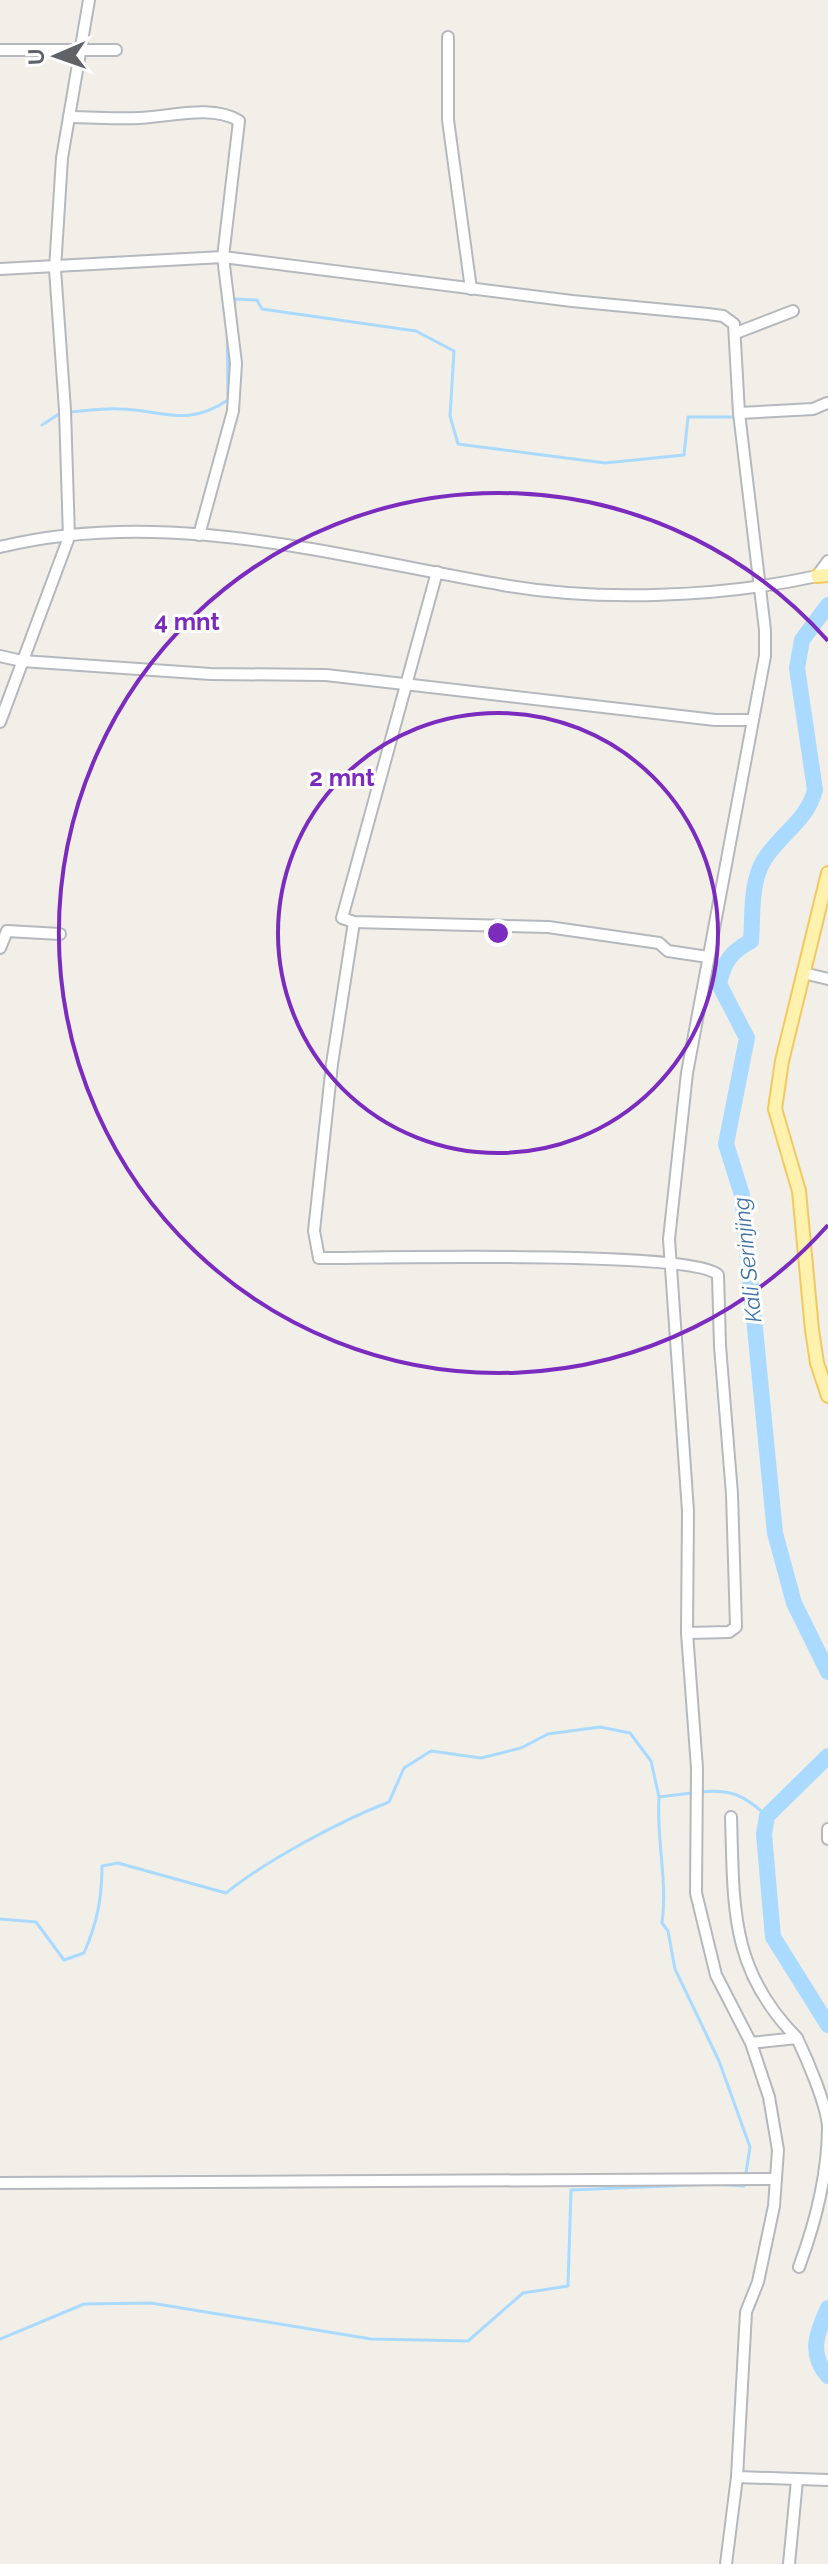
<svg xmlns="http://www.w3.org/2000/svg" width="828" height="2564" viewBox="0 0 828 2564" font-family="Raleway,sans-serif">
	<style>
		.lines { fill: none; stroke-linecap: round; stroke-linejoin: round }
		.stream { stroke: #aadaff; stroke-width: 3 }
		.river { stroke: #aadaff; stroke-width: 16 }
		.minor-casing { stroke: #b5b8bc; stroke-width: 14 }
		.major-casing { stroke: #f2c960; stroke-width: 16 }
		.minor { stroke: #fff; stroke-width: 10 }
		.major { stroke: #fff2af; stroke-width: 12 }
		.ring { fill: none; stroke: #7b2cbf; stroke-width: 4 }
		.labels { text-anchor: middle; stroke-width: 6; stroke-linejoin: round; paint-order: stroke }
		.water-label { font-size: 22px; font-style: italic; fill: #4174aa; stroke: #fff }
		.centre { fill: #7b2cbf; stroke: #fff; stroke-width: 4 }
		.ring-label { font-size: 24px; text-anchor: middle; font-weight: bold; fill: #7b2cbf; stroke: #fff; stroke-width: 6; stroke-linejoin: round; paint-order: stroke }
	</style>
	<rect width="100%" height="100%" fill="#f1efe8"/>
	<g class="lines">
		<g class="stream">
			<polyline points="234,315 235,299 257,300 262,309 416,331 454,351 450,416 458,444 605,463 684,455 688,417 737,417"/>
			<path d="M70 412C86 411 103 408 120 409 164 410 186 428 228 400L227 317"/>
			<polyline points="42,425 62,412"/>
			<path d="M700 1792C731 1789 744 1795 767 1816"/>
			<path d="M0 1919 36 1922 64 1960 84 1953C97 1923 102 1899 102 1866L118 1863 226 1893C267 1860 340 1821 389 1802L404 1768 431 1751 481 1758 521 1748 548 1734 600 1727 630 1733 651 1761 659 1797 692 1793"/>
			<path d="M0 2339 84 2304 151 2303 371 2339 468 2341 523 2293 568 2286 571 2190 715 2184 744 2186 750 2147 719 2061 675 1969 668 1931 662 1923C668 1882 656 1838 659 1797"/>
		</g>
		<g class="river">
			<path d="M828 605 802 640 797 668 815 790C807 821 780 834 764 860 750 883 753 915 751 941 731 952 724 961 719 984L747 1038 726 1144 742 1195 775 1533 794 1603 828 1672"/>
			<polyline points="828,1756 767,1816 764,1834 773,1937 828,2025"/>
			<path d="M828 2308C817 2332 808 2354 828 2376"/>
		</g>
		<g class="minor-casing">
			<g id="minor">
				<polyline points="448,37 448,120 471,289"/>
				<polyline points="0,50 116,50"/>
				<path d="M69 117C92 117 115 119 139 118 169 117 212 104 239 121L223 257 236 363 233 411 199 535"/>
				<polyline points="0,269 223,257 572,301 708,314 723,316 734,324 739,413 765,630 765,656 687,1073 669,1239 688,1511 687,1633 697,1768 696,1893 716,1975 751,2043 769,2097 778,2150 774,2206 758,2282 746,2312 737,2477 726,2564"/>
				<polyline points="736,333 793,311"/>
				<polyline points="739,413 813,409 827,403"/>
				<path d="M0 547C168 506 339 557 503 585 600 602 722 597 817 576L828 561"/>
				<polyline points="437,572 342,918 354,922 548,927 659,943 668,951 708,957"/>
				<polyline points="0,656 22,661 211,674 326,675 715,720 751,720"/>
				<polyline points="0,722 69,537 65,410 55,269 62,158 89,0"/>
				<path d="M354 922 332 1064 314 1231 319 1258C373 1258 694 1250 718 1275L720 1346 732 1494 736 1627 729 1632 687 1633"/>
				<polyline points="0,948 7,931 60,934"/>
				<polyline points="803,973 828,979"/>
				<path d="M731 1817C734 1906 729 1969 797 2038"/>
				<polyline points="828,1829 828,1839"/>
				<path d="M751 2043 797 2038C807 2059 826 2103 828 2126 828 2173 815 2224 799 2267"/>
				<polyline points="0,2183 776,2179"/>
				<polyline points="737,2477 828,2480"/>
				<polyline points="789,2564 797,2480"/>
			</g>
		</g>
		<g class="major-casing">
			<g id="major">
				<polyline points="817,576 828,575"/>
				<polyline points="828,873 782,1061 775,1109 799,1191 812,1330 817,1363 828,1396"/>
			</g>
		</g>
		<use href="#minor" class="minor"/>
		<use href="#major" class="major"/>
	</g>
	<g class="ring">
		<circle cx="498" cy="933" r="220"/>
		<path d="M828 1225A440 440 0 1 1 828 641"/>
	</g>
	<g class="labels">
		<g class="water-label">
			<text transform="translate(747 1260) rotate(-96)" y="8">Kali Serinjing</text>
		</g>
	</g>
	<circle cx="498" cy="933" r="12" class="centre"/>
	<g class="ring-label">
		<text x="187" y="630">4 mnt</text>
		<text x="342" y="786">2 mnt</text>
	</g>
	<g transform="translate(56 56) rotate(268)" stroke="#ffffff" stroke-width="6" paint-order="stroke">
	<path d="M0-6L14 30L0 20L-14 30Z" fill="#5f6368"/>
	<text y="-12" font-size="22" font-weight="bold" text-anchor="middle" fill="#5f6368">U</text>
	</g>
</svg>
